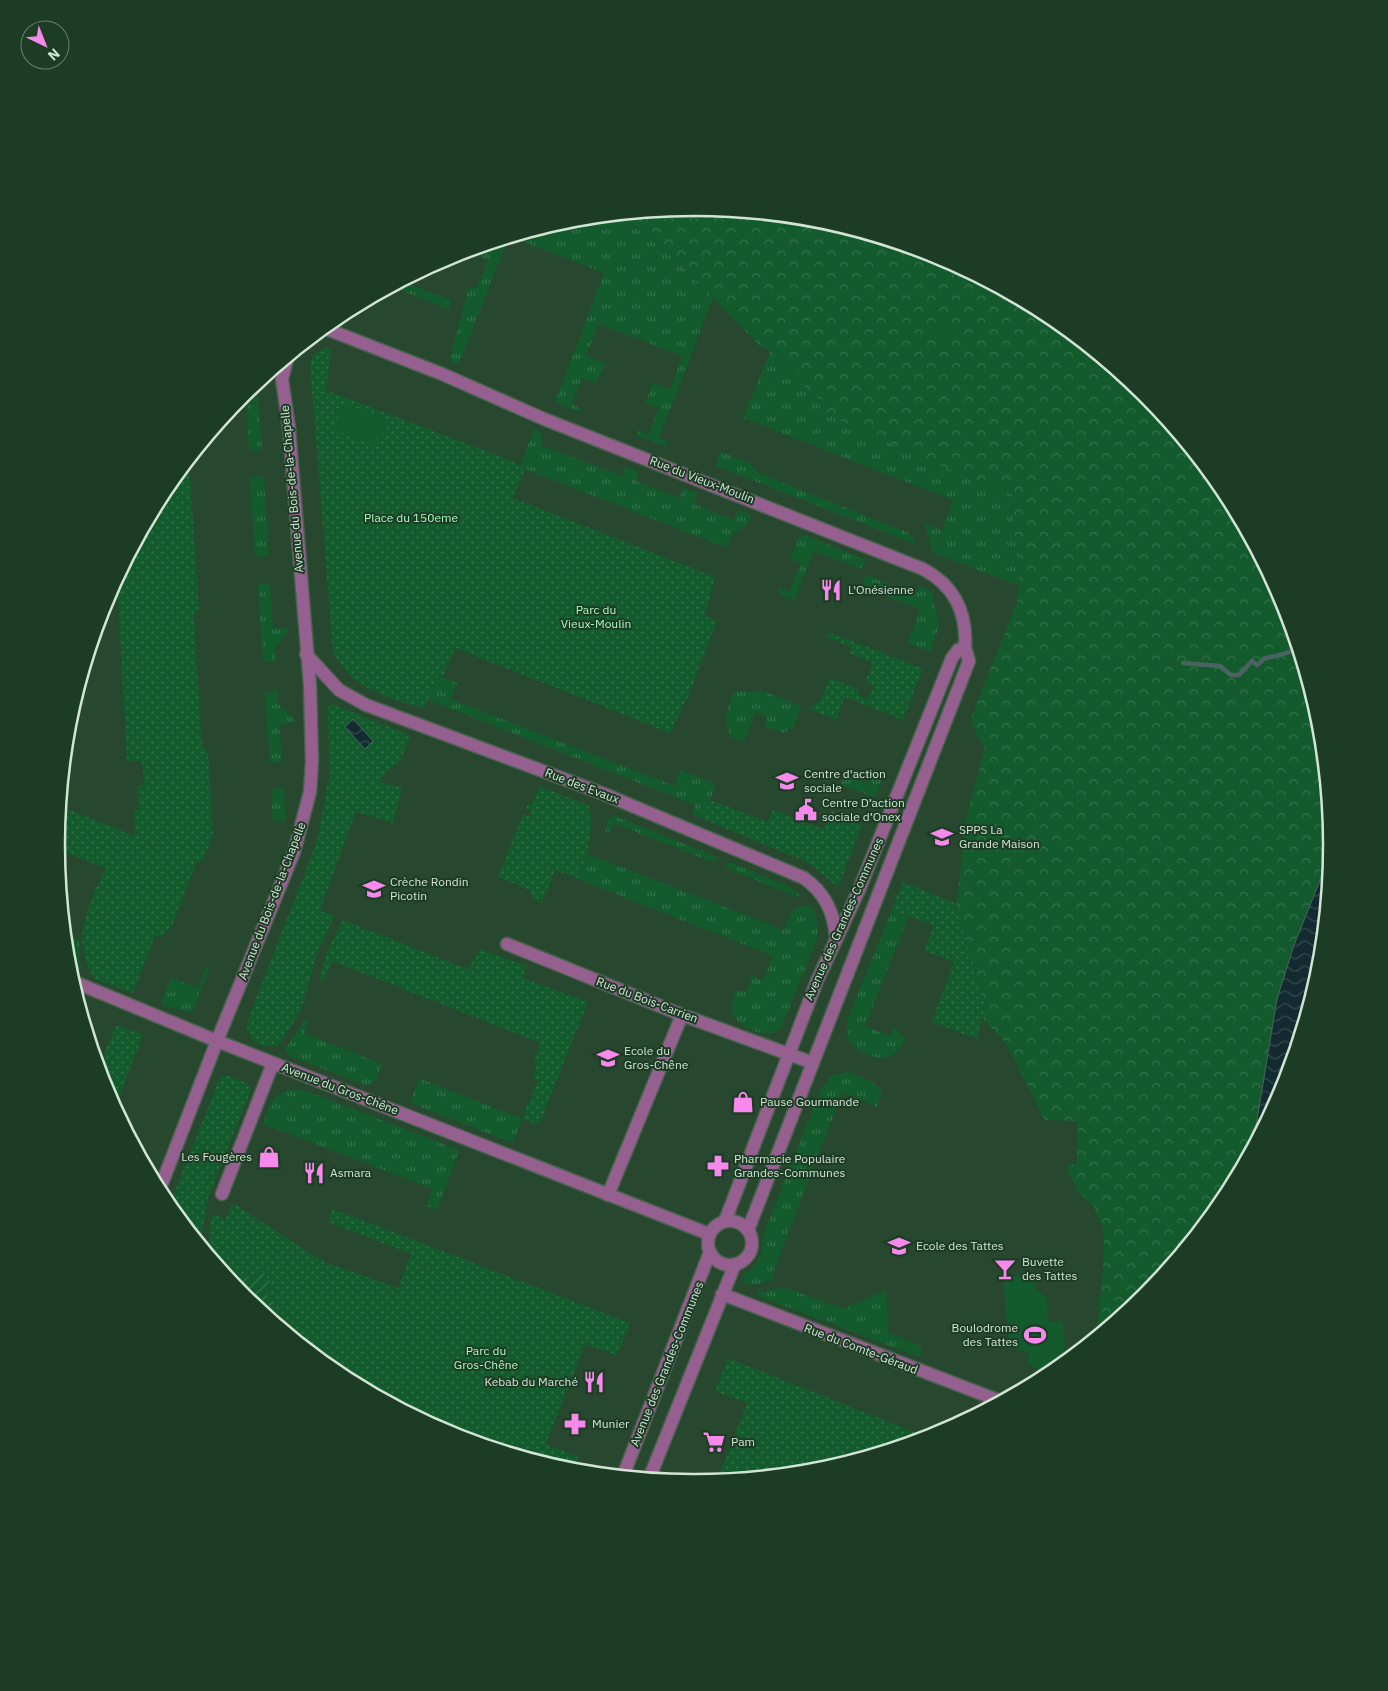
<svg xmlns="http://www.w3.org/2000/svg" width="1388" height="1691" viewBox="0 0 1388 1691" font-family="'IBM Plex Sans',sans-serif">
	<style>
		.grass { fill: url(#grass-tufts) }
		.forest { fill: url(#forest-crowns) }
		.park { fill: url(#park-dots) }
		.garden { fill: url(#garden-furrows) }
		.pitch { fill: #135b2d }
		.water { fill: url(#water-waves); stroke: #4c6262 }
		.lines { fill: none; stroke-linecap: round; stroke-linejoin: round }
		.stream { stroke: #4c6262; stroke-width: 4.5 }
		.minor-casing { stroke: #47634d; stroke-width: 15 }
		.minor { stroke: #955f8f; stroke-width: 12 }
		.labels { text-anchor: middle; stroke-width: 4; stroke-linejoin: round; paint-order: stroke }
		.street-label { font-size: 12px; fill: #d2e4d5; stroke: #1d3c25 }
		.park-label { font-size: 12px; fill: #abf9bd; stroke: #1d3c25 }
		.poi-label { font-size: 12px; fill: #d2e4d5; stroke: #1d3c25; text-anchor: start }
		.rim { fill: none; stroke: #d2e4d5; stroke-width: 2.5 }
	</style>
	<defs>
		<pattern id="grass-tufts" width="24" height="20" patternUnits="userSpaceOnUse" patternTransform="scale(1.25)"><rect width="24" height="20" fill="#135b2d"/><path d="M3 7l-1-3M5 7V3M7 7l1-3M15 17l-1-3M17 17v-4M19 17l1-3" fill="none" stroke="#34724b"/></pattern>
		<pattern id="forest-crowns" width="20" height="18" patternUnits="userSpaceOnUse" patternTransform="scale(1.25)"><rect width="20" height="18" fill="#135b2d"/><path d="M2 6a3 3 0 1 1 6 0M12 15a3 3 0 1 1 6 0" fill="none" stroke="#34724b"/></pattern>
		<pattern id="park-dots" width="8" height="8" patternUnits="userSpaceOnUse" patternTransform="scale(1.25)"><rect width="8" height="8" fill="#135b2d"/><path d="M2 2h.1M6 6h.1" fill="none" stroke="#34724b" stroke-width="1.8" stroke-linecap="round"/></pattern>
		<pattern id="garden-furrows" width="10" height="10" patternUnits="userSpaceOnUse" patternTransform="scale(1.25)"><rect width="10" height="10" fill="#135b2d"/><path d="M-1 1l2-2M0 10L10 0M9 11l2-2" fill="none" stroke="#34724b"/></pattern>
		<pattern id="water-waves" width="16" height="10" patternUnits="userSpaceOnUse" patternTransform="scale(1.25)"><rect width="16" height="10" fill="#132b30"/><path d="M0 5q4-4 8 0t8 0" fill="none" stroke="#344a4d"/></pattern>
	</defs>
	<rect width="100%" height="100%" fill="#28472f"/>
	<g class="grass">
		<polygon points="620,215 678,262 713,298 659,438 668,441 666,447 638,436 638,431 648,434 659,409 645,403 653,383 670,389 682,356 599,324 586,356 606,364 595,383 582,378 571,404 581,409 578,412 555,402 604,273 512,237 570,220"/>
		<polygon points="508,239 460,361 456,364 451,362 450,358 469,286 476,289 488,260 466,251"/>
		<polygon points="403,282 451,300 449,309 392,287"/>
		<polygon points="769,354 799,369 807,392 823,400 819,410 926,460 1012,494 1019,586 932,552 925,524 942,530 953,500 743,418"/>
		<polygon points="257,383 262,450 249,451 246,392"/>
		<polygon points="534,429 542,432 541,445 622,476 626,466 639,472 636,481 679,498 684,488 698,494 694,504 733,520 738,510 752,515 745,527 733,532 727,548 525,469 520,466"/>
		<polygon points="720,451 750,464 759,473 909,533 915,540 915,544 716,466"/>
		<polygon points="264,476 269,556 255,557 250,477"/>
		<polygon points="805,535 866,560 862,569 814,551 794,600 778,594 779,588 789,592 801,563 790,559 799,538"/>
		<polygon points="866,575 915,595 920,585 932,592 939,626 930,652 908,643 920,609 862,587"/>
		<polygon points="258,583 270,583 273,629 288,628 289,631 275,647 276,663 263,661"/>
		<polygon points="438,676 458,683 450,699 675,786 680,770 716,784 703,819 693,815 695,805 428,700"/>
		<polygon points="277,689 278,704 294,719 295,722 279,724 282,762 270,763 265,693"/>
		<polygon points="734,691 762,691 802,706 793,728 783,733 764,726 767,717 755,712 744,742 730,736 725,718"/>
		<polygon points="880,774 884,775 875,797 841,785 845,775 864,783"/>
		<polygon points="284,788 286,821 273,822 271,789"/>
		<polygon points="615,816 717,857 714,863 614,823 609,833 605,831 609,818"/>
		<path d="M588 854 784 930 792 911 803 905 812 907 818 921 817 940 781 1028C767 1042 742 1027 731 1014L734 991H747L752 976 763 981 773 956 578 879Z"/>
		<polygon points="729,862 790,887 799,894 798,897 724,867"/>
		<path d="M892 909 909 916 865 1026 890 1036 894 1027 905 1038C902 1045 897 1053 890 1056 875 1062 850 1050 847 1034 846 1030 848 1023 848 1018Z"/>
		<polygon points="65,936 76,940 79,939 81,969 77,972 68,969"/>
		<polygon points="207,966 210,967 192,1012 163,1006 162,1001 171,978 198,988"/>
		<polygon points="305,1019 309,1020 304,1033 382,1064 375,1081 368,1086 290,1056 285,1050"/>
		<path d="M849 1072 876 1084 882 1092 877 1107 842 1093 772 1275 776 1279 753 1285 744 1283V1275C759 1262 763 1257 763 1236L820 1091 832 1075Z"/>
		<polygon points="419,1078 522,1119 513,1143 410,1103"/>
		<path d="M301 1089 459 1150 437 1210 426 1206 433 1189 263 1124C272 1099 273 1091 301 1089Z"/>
		<polygon points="786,1288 844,1309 886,1290 888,1333 922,1347 919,1357 758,1296 758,1292"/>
	</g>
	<polygon class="forest" points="694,208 819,220 938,256 1049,315 1145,395 1224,491 1283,602 1320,721 1332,845 1331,853 1294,945 1277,999 1256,1126 1256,1140 1224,1200 1145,1297 1096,1337 1103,1271 1104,1232 1094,1207 1078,1192 1067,1169 1067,1166 1077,1163 1078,1121 1045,1120 1007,1045 983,1019 985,1006 956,909 967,813 985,749 971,724 972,716 1017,602 1019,586 1012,494 935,464 818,410 823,400 807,392 798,369 769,354 770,351 759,345 678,262 621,215"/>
	<g class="park">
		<path d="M326 347 331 350 326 390 512 461 525 469 513 498 715 577 705 616 717 621 688 697 670 733 455 648 443 677 438 676 424 709C384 695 355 692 333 652L310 365 313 355Z"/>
		<path d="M189 460 199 609 194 616 201 734 203 747 208 752 213 834 203 861H197L172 926 160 937 155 936 133 993 94 979C70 935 88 910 105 868L57 849 60 806 135 836 134 810 139 809 138 786 144 784 142 762 127 761 117 578 164 491Z"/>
		<polygon points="829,632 923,669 903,720 845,697 836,720 809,709 821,700 830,678 857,688 860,696 868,699 874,686 865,682 873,663 849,653 851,647 827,637"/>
		<path d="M332 704 406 734 410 738 399 763 392 767 381 778 382 783 402 787 393 823 356 812 320 910 335 916 317 954 301 1010 279 1045C260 1049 247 1043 247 1022L317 841 329 777 328 706Z"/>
		<path d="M539 786 590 806C593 833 588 854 578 879L555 870 542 903 533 899 530 890 498 877 523 814 529 816 532 811 526 808 528 803 532 805Z"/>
		<polygon points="710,800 768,822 773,810 823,829 831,811 862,825 839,885 836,886 814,867 802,860 703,819"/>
		<polygon points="903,882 957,904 956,909 985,1006 977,1039 932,1022 954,962 924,951 933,926 892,909"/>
		<polygon points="343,920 468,969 480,949 527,966 523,978 588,1002 539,1125 522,1119 538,1080 532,1077 537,1065 534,1063 540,1043 332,961 323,982 319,980 327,951"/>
		<polygon points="116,1025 143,1035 115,1108 105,1089 95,1057 102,1059"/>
		<polygon points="227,1075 247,1083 251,1090 208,1199 200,1244 169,1206 220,1077"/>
		<polygon points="233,1203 322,1261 398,1288 411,1254 328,1222 333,1209 630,1323 617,1355 585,1344 546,1444 578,1457 572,1471 450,1435 339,1376 243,1296 208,1254 211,1216 217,1215 225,1220"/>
		<polygon points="728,1358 929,1438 818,1471 717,1481 747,1403 715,1391"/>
	</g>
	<polygon class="garden" points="263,1271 273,1287 265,1292 275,1308 265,1314 243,1296 233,1285 246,1276 249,1280"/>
	<g class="pitch">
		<polygon points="936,319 951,335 948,339 932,340"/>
		<polygon points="344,403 388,420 377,447 333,429"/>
		<path d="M1034 1274 1035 1288 1047 1298 1048 1322 1063 1321C1064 1344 1070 1358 1051 1374L1027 1364 1030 1354 1014 1348 1009 1349 1003 1277Z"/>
	</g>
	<g class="water">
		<polygon points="353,719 373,741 365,749 345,727"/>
		<polygon points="1331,853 1319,970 1283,1090 1256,1140 1256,1126 1277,999 1294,945"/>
	</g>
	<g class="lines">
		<path class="stream" d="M1183 663 1220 666 1231 675H1239L1252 661 1257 665 1265 658C1277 657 1286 652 1298 650"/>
		<g class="minor-casing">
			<g id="minor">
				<path d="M324 328 442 374 544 419 923 569C955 586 967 612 965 647"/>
				<path d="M306 654 339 690 366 705 604 794 804 878C825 893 834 912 836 938"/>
				<polyline points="507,944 682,1015 813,1063"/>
				<polyline points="72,981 217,1041 709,1234"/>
				<polyline points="159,1191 217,1041 294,852 310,792 312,761 310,686 289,428 282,379 287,359"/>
				<polyline points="222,1194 273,1063"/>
				<polyline points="608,1195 682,1015"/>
				<circle cx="730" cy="1243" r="22"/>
				<polyline points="725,1221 817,981 859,890 952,658 958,650 965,647"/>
				<polyline points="748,1230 969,661 965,647"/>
				<polyline points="722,1294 1000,1401"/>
				<polyline points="623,1476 710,1252"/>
				<polyline points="649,1479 735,1264"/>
			</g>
		</g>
		<use href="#minor" class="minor"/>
	</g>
	<defs>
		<g id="restaurant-bare" transform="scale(1.725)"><path d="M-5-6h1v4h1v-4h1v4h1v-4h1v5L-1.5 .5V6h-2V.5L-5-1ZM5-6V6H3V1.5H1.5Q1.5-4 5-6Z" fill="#f788ec" stroke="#1d3c25" stroke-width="2.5" paint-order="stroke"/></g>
		<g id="school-bare" transform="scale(1.725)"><path d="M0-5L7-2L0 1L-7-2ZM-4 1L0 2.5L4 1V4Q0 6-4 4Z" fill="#f788ec" stroke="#1d3c25" stroke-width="2.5" paint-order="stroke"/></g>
		<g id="civic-bare" transform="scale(1.725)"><path d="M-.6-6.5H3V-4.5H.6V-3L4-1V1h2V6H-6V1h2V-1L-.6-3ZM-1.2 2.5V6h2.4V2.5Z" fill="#f788ec" stroke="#1d3c25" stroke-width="2.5" paint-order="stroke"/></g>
		<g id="shop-bare" transform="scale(1.725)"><path d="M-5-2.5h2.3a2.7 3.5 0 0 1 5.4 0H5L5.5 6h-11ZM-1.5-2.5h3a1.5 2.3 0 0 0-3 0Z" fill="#f788ec" stroke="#1d3c25" stroke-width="2.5" paint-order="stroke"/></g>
		<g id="pharmacy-bare" transform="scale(1.725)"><path d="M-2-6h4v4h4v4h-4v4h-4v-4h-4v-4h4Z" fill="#f788ec" stroke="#1d3c25" stroke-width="2.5" paint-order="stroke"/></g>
		<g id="bar-bare" transform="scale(1.725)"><path d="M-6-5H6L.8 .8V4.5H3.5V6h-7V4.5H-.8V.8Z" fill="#f788ec" stroke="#1d3c25" stroke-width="2.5" paint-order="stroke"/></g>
		<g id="stadium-bare" transform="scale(1.725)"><path d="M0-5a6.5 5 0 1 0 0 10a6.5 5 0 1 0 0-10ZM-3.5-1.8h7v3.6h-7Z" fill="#f788ec" stroke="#1d3c25" stroke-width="2.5" paint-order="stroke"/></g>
		<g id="supermarket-bare" transform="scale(1.725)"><path d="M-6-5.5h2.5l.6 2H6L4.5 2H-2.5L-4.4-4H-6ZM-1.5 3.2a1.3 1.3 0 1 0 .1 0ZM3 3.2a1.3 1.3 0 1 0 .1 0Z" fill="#f788ec" stroke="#1d3c25" stroke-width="2.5" paint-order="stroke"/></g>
	</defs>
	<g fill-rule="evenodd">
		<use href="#restaurant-bare" x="831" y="590"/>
		<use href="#school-bare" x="787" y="781"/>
		<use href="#civic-bare" x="806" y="810"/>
		<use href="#school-bare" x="942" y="837"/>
		<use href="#school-bare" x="374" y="889"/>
		<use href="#school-bare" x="608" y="1058"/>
		<use href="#shop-bare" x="743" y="1102"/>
		<use href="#shop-bare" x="269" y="1157"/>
		<use href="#pharmacy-bare" x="718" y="1166"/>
		<use href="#restaurant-bare" x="314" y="1173"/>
		<use href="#school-bare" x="899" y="1246"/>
		<use href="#bar-bare" x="1005" y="1269"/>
		<use href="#stadium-bare" x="1035" y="1335"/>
		<use href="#restaurant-bare" x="594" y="1382"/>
		<use href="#pharmacy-bare" x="575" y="1424"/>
		<use href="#supermarket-bare" x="714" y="1442"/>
	</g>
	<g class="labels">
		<g class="street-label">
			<text transform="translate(702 480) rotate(21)" y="4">Rue du Vieux-Moulin</text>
			<text transform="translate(292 489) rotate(-95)" y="4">Avenue du Bois-de-la-Chapelle</text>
			<text transform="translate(582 786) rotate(21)" y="4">Rue des Evaux</text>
			<text transform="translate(272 901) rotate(-69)" y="4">Avenue du Bois-de-la-Chapelle</text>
			<text transform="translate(844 919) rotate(-66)" y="4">Avenue des Grandes-Communes</text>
			<text transform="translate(647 1000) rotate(21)" y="4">Rue du Bois-Carrien</text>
			<text transform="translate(340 1089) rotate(21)" y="4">Avenue du Gros-Chêne</text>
			<text transform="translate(861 1349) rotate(21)" y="4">Rue du Comte-Géraud</text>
			<text transform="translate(667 1364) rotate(-68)" y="4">Avenue des Grandes-Communes</text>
		</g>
		<g class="park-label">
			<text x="411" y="522">Place du 150eme</text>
			<text x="596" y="614">Parc du<tspan x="596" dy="14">Vieux-Moulin</tspan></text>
			<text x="486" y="1355">Parc du<tspan x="486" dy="14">Gros-Chêne</tspan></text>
		</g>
		<g class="poi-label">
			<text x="848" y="594">L'Onésienne</text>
			<text x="804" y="778">Centre d'action<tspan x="804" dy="14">sociale</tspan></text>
			<text x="822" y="807">Centre D’action<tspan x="822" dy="14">sociale d’Onex</tspan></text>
			<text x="959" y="834">SPPS La<tspan x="959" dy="14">Grande Maison</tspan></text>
			<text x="390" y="886">Crèche Rondin<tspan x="390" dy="14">Picotin</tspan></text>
			<text x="624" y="1055">Ecole du<tspan x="624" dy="14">Gros-Chêne</tspan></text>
			<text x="760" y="1106">Pause Gourmande</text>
			<text x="252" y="1161" text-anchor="end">Les Fougères</text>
			<text x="734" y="1163">Pharmacie Populaire<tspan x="734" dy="14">Grandes-Communes</tspan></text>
			<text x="330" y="1177">Asmara</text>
			<text x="916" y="1250">Ecole des Tattes</text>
			<text x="1022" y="1266">Buvette<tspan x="1022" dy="14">des Tattes</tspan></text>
			<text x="1018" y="1332" text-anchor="end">Boulodrome<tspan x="1018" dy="14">des Tattes</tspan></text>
			<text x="578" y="1386" text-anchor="end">Kebab du Marché</text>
			<text x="592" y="1428">Munier</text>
			<text x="731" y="1446">Pam</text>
		</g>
	</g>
	<path d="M0 0H1388V1691H0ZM65 845a629 629 0 1 1 1258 0a629 629 0 1 1-1258 0Z" fill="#1d3c25" fill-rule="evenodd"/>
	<path class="rim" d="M65 845a629 629 0 1 1 1258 0a629 629 0 1 1-1258 0Z"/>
	<g transform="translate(45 45) rotate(137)"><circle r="24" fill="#1d3c25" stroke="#657f6b"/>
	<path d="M0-4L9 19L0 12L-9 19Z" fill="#f788ec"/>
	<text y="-8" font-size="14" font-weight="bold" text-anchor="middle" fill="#d2e4d5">N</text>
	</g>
</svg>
